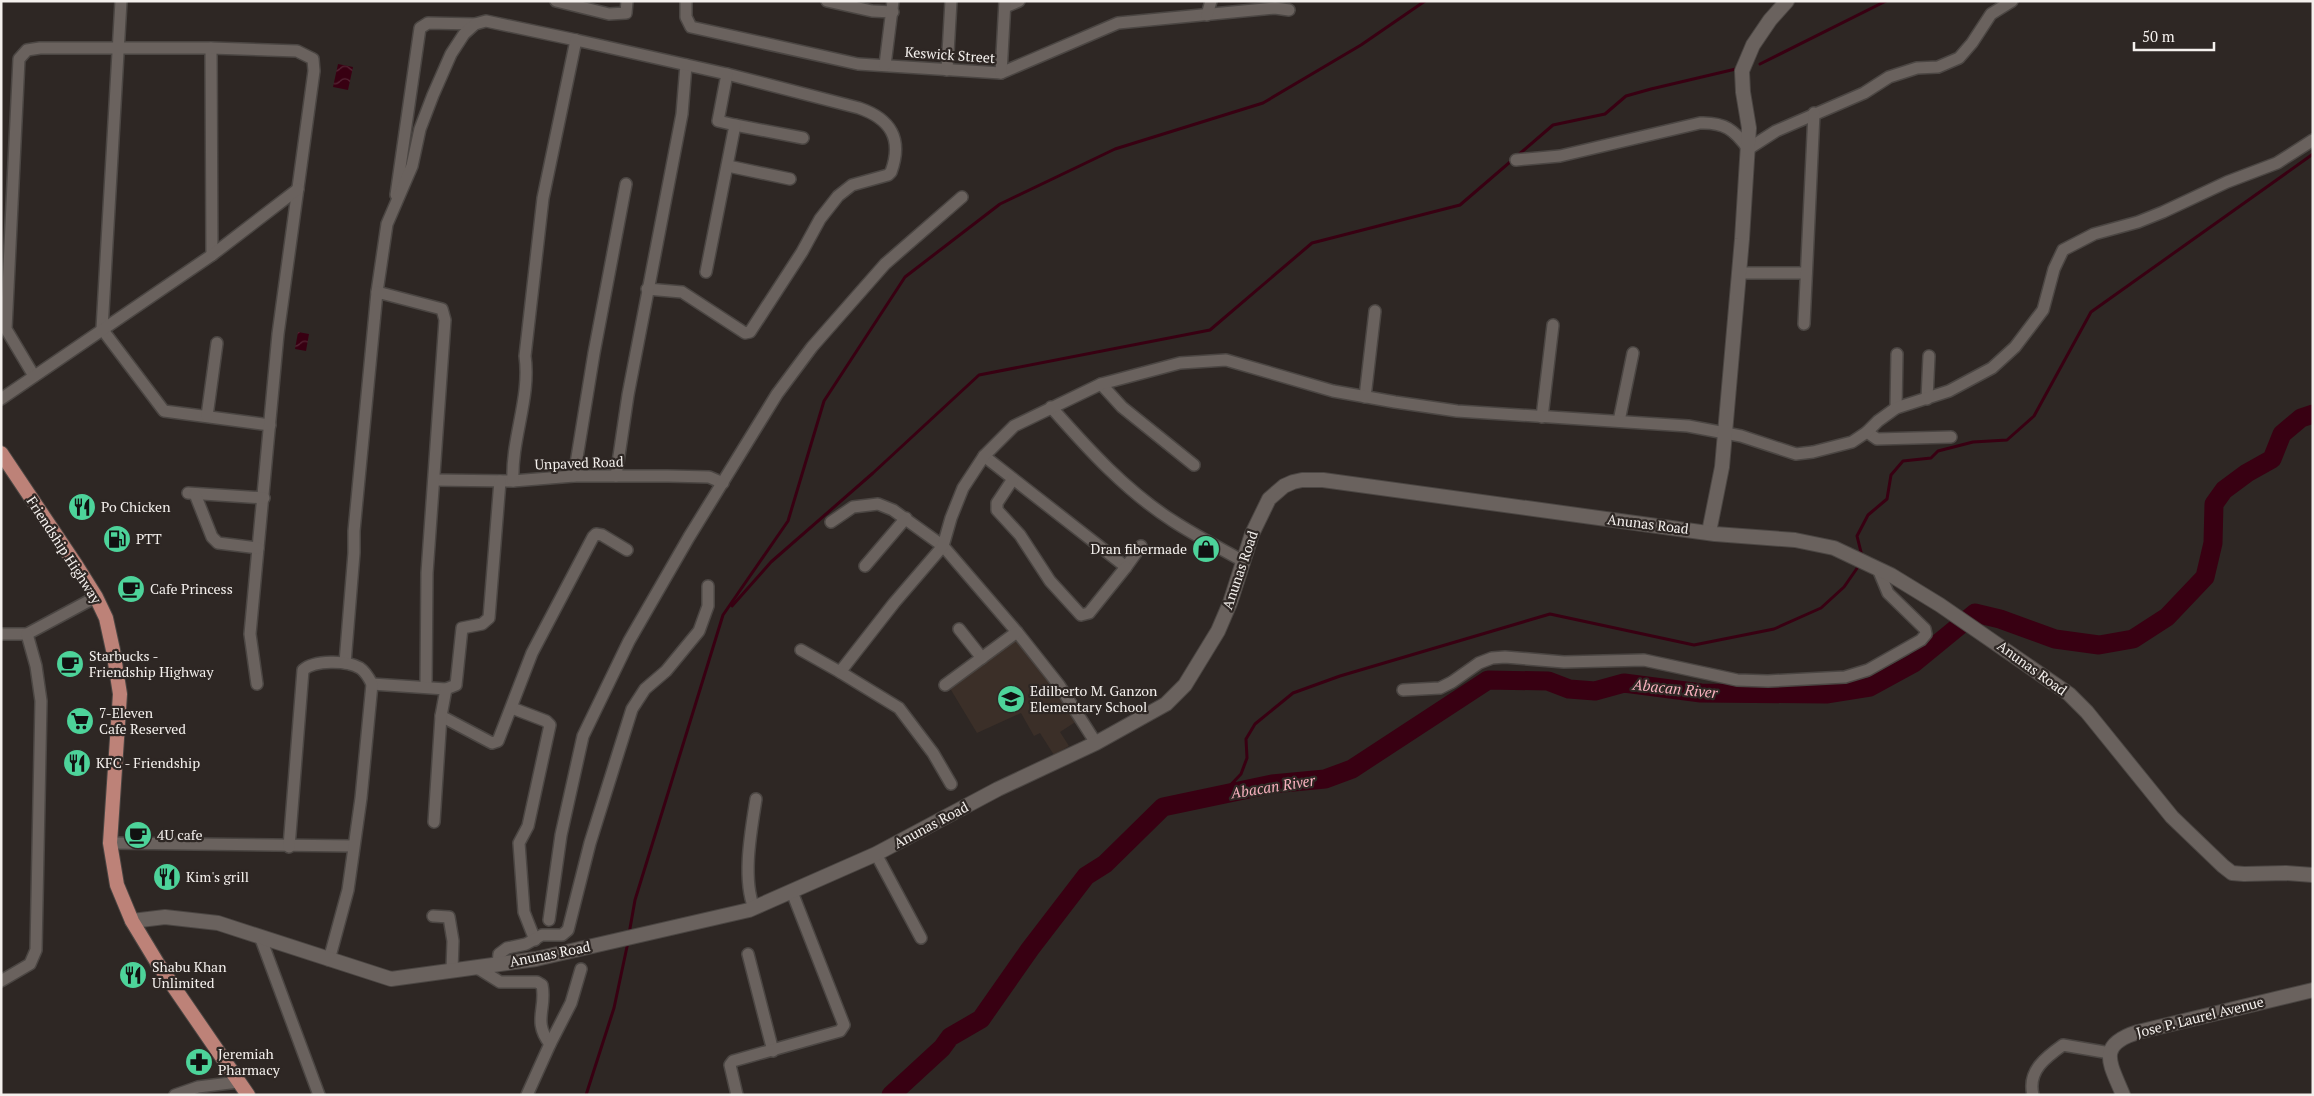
<svg xmlns="http://www.w3.org/2000/svg" width="2314" height="1096" viewBox="0 0 2314 1096" font-family="'PT Serif',serif">
	<style>
		.built { fill: #3b2f28 }
		.water { fill: url(#water-waves) }
		.lines { fill: none; stroke-linecap: round; stroke-linejoin: round }
		.stream { stroke: #380012; stroke-width: 3 }
		.river { stroke: #380012; stroke-width: 19 }
		.minor-casing { stroke: #4b4643; stroke-width: 14 }
		.tertiary-casing { stroke: #4b4643; stroke-width: 16 }
		.primary-casing { stroke: #4b4643; stroke-width: 16 }
		.minor { stroke: #6a625e; stroke-width: 11 }
		.tertiary { stroke: #6a625e; stroke-width: 14 }
		.primary { stroke: #bd8278; stroke-width: 14 }
		.labels { text-anchor: middle; stroke-width: 4.5; stroke-linejoin: round; paint-order: stroke }
		.street-label { font-size: 14px; fill: #f4f0ed; stroke: #2e2724 }
		.poi-label { font-size: 14px; fill: #f4f0ed; stroke: #2e2724; text-anchor: start }
		.water-label { font-size: 15px; font-style: italic; fill: #f8b1be; stroke: #2e2724 }
	</style>
	<defs>
		<pattern id="water-waves" width="16" height="10" patternUnits="userSpaceOnUse" patternTransform="scale(1.25)"><rect width="16" height="10" fill="#380012"/><path d="M0 5q4-4 8 0t8 0" fill="none" stroke="#552635"/></pattern>
	</defs>
	<rect width="100%" height="100%" fill="#2e2724"/>
	<polygon class="built" points="1015,636 1080,719 1060,732 1069,746 1054,755 1040,733 1034,736 1021,713 977,733 948,685"/>
	<g class="water">
		<polygon points="338,64 353,67 348,90 333,87"/>
		<polygon points="298,332 309,334 306,351 295,349"/>
	</g>
	<g class="lines">
		<g class="stream">
			<polyline points="1760,64 1886,1"/>
			<polyline points="1862,556 1857,536 1868,515 1887,499 1891,475 1903,461 1931,458 1938,451 1973,442 2007,440 2034,416 2091,312 2313,154"/>
			<polyline points="732,606 771,562 873,473 979,375 1210,330 1312,243 1460,205 1553,125 1605,114 1626,96 1651,89 1740,68"/>
			<polyline points="1222,794 1241,774 1247,758 1246,739 1255,724 1293,693 1340,676 1550,614 1694,645 1774,629 1821,608 1844,587 1860,564"/>
			<polyline points="629,934 635,900 723,615 788,521 824,401 905,277 1000,204 1115,149 1263,103 1361,45 1425,1"/>
			<polyline points="586,1095 614,1008 628,942"/>
		</g>
		<polyline class="river" points="891,1095 942,1048 950,1037 981,1019 1030,949 1086,876 1105,864 1163,807 1272,784 1325,779 1352,769 1488,680 1548,681 1569,689 1595,691 1624,683 1701,693 1826,694 1870,687 1914,663 1975,613 2000,619 2055,639 2099,645 2133,639 2167,617 2205,577 2213,543 2214,504 2224,490 2247,473 2272,459 2282,434 2301,418 2313,414"/>
		<g class="minor-casing">
			<g id="minor">
				<polyline points="121,1 102,329 164,411 270,425"/>
				<polyline points="556,1 609,14 626,13 627,1"/>
				<polyline points="686,1 686,17 691,27 858,64 1001,73 1118,23 1275,8 1289,10"/>
				<polyline points="827,1 872,11 893,12"/>
				<polyline points="1005,7 1019,1"/>
				<polyline points="1207,15 1211,1"/>
				<polyline points="211,48 212,255"/>
				<polyline points="885,65 893,1"/>
				<polyline points="947,70 951,1"/>
				<polyline points="1001,73 1005,1"/>
				<polyline points="735,125 803,138"/>
				<path d="M1516 160 1560 156 1700 123C1724 122 1735 130 1748 149L1776 131 1864 93 1889 77 1917 68 1938 67 1959 58 1972 43 1991 14 2012 1"/>
				<polyline points="728,166 790,179"/>
				<polyline points="396,195 420,28 428,23 475,24"/>
				<polyline points="1740,273 1806,273"/>
				<path d="M647 289 682 292 745 333 750 332 802 252 820 219 838 196 852 185 888 175 891 172C903 139 891 119 859 108L727 74"/>
				<polyline points="377,292 387,224 412,166 420,129 433,95 451,54 464,34 475,24 486,21 576,40"/>
				<polyline points="1804,324 1814,113"/>
				<polyline points="34,376 6,329 19,59 27,50 40,48 211,48 297,51 313,59 314,71 278,334 250,634 257,684"/>
				<polyline points="1101,384 1122,407 1194,465"/>
				<polyline points="1365,397 1375,311"/>
				<polyline points="1,399 212,255 298,189"/>
				<polyline points="1927,399 1929,356"/>
				<path d="M1051 407C1088 449 1126 491 1173 521 1196 536 1220 548 1243 561"/>
				<polyline points="1896,408 1897,354"/>
				<polyline points="207,416 217,343"/>
				<polyline points="1542,417 1553,325"/>
				<polyline points="1619,421 1633,353"/>
				<polyline points="1867,432 1877,439 1951,437"/>
				<polyline points="984,456 1126,567 1141,546"/>
				<polyline points="574,476 594,353 626,184"/>
				<polyline points="616,476 628,395 682,114 686,65"/>
				<polyline points="1013,479 997,503 997,510 1020,535 1050,581 1081,615 1089,613 1126,567"/>
				<polyline points="434,480 513,481 574,476 668,476 709,477 723,483"/>
				<path d="M513 481C511 439 531 397 525 356L543 198 576 40 727 74 718 121 735 125 706 272"/>
				<polyline points="188,493 264,498"/>
				<polyline points="195,494 212,537 218,543 258,548"/>
				<polyline points="831,522 853,507 878,504 893,510 943,546 1017,632 1059,685 1096,743"/>
				<polyline points="865,566 906,518"/>
				<polyline points="959,629 982,658"/>
				<polyline points="1,634 27,634 96,597"/>
				<polyline points="801,650 840,672 894,603 943,546 951,518 963,488 984,456 1014,426 1101,384 1180,363 1226,360 1333,391 1395,402 1457,411 1688,426 1741,436 1796,454 1813,452 1852,442 1867,432 1878,421 1896,408 1949,391 1992,368 2015,347 2043,310 2054,269 2063,250 2094,234 2138,222 2163,212 2227,182 2277,163 2313,140"/>
				<polyline points="345,663 354,553 354,531 377,292 442,309 445,320 427,573 426,686"/>
				<polyline points="840,672 899,708 933,753 951,784"/>
				<polyline points="372,684 446,689 456,685 462,628 482,624 489,618 500,481"/>
				<polyline points="945,685 1017,632"/>
				<polyline points="1403,690 1440,688 1452,682 1479,663 1492,658 1505,657 1564,662 1644,660 1737,680 1768,681 1845,677 1868,670 1921,640 1926,634 1925,629 1888,593 1878,569"/>
				<polyline points="512,708 546,721 550,725 528,826 519,843 524,912 535,940"/>
				<polyline points="441,716 492,743 498,741 532,653 593,537 596,534 602,535 627,550"/>
				<polyline points="434,822 441,716 446,689"/>
				<polyline points="110,843 353,846"/>
				<path d="M289 847 303 670C314 660 347 660 360 668 366 672 369 678 372 684L361 798 348 890 329 960"/>
				<polyline points="876,854 921,938"/>
				<path d="M754 908C742 878 751 831 756 799"/>
				<polyline points="433,916 449,917 453,941 452,970"/>
				<polyline points="549,920 561,835 583,736 629,641 689,537 777,394 812,347 885,264 962,197"/>
				<polyline points="261,939 319,1095"/>
				<polyline points="748,954 773,1051"/>
				<polyline points="498,964 499,954 507,948 526,944 542,935 562,935 568,930 590,843 632,709 645,689 666,671 699,631 708,606 708,586"/>
				<path d="M476 967 500 982H537L542 985C547 1008 532 1021 550 1044"/>
				<polyline points="1,981 30,964 36,950 41,701 36,666 27,634"/>
				<polyline points="175,1095 198,1087 238,1082"/>
				<polyline points="527,1095 550,1044 571,1003 581,969"/>
				<polyline points="737,1095 730,1065 733,1061 840,1031 844,1025 792,892"/>
				<path d="M2033 1095C2027 1071 2046 1057 2063 1045L2110 1053"/>
			</g>
		</g>
		<g class="tertiary-casing">
			<g id="tertiary">
				<polyline points="1709,532 1722,467 1742,239 1749,128 1743,92 1742,71 1753,45 1770,20 1787,1"/>
				<polyline points="132,921 165,917 218,923 391,979 536,959 749,910 876,854 998,789 1096,743 1166,704 1185,685 1218,631 1230,603 1252,534 1269,499 1284,486 1293,482 1302,480 1323,480 1715,534 1795,540 1834,548 1891,575 1940,605 2069,694 2087,712 2172,817 2223,866 2232,873 2244,874 2286,873 2313,875"/>
				<path d="M2123 1095C2110 1063 2096 1045 2138 1032L2313 990"/>
			</g>
		</g>
		<g class="primary-casing">
			<polyline id="primary" points="1,453 76,565 96,597 106,618 113,650 120,694 110,843 117,885 132,921 158,964 248,1095"/>
		</g>
		<use href="#minor" class="minor"/>
		<use href="#tertiary" class="tertiary"/>
		<use href="#primary" class="primary"/>
	</g>
	<defs>
		<g id="restaurant-disc" transform="scale(1.4375)"><circle r="9.5" fill="#4dd39a" stroke="#2e2724"/><path d="M-5-6h1v4h1v-4h1v4h1v-4h1v5L-1.5 .5V6h-2V.5L-5-1ZM5-6V6H3V1.5H1.5Q1.5-4 5-6Z" fill="#111"/></g>
		<g id="fuel-disc" transform="scale(1.4375)"><circle r="9.5" fill="#4dd39a" stroke="#2e2724"/><path d="M-5.5-6h7V0h2V4h1.3V-2.5L3-4.5l.8-.8L6-3V5H2.5V1h-1V6h-7ZM-4.2-4.7v3.2H.2V-4.7Z" fill="#111"/></g>
		<g id="shop-disc" transform="scale(1.4375)"><circle r="9.5" fill="#4dd39a" stroke="#2e2724"/><path d="M-5-2.5h2.3a2.7 3.5 0 0 1 5.4 0H5L5.5 6h-11ZM-1.5-2.5h3a1.5 2.3 0 0 0-3 0Z" fill="#111"/></g>
		<g id="cafe-disc" transform="scale(1.4375)"><circle r="9.5" fill="#4dd39a" stroke="#2e2724"/><path d="M-5.5-4.5H6V0H3Q3 3.5 0 3.5H-2.5Q-5.5 3.5-5.5 0ZM3-3.2v2h1.7v-2ZM-6 4.5H4V6H-6Z" fill="#111"/></g>
		<g id="school-disc" transform="scale(1.4375)"><circle r="9.5" fill="#4dd39a" stroke="#2e2724"/><path d="M0-5L7-2L0 1L-7-2ZM-4 1L0 2.5L4 1V4Q0 6-4 4Z" fill="#111"/></g>
		<g id="supermarket-disc" transform="scale(1.4375)"><circle r="9.5" fill="#4dd39a" stroke="#2e2724"/><path d="M-6-5.5h2.5l.6 2H6L4.5 2H-2.5L-4.4-4H-6ZM-1.5 3.2a1.3 1.3 0 1 0 .1 0ZM3 3.2a1.3 1.3 0 1 0 .1 0Z" fill="#111"/></g>
		<g id="pharmacy-disc" transform="scale(1.4375)"><circle r="9.5" fill="#4dd39a" stroke="#2e2724"/><path d="M-2-6h4v4h4v4h-4v4h-4v-4h-4v-4h4Z" fill="#111"/></g>
	</defs>
	<g fill-rule="evenodd">
		<use href="#restaurant-disc" x="82" y="507"/>
		<use href="#fuel-disc" x="117" y="539"/>
		<use href="#shop-disc" x="1206" y="549"/>
		<use href="#cafe-disc" x="131" y="589"/>
		<use href="#cafe-disc" x="70" y="664"/>
		<use href="#school-disc" x="1011" y="699"/>
		<use href="#supermarket-disc" x="80" y="721"/>
		<use href="#restaurant-disc" x="77" y="763"/>
		<use href="#cafe-disc" x="138" y="835"/>
		<use href="#restaurant-disc" x="167" y="877"/>
		<use href="#restaurant-disc" x="133" y="975"/>
		<use href="#pharmacy-disc" x="199" y="1062"/>
	</g>
	<g class="labels">
		<g class="street-label">
			<text transform="translate(950 55) rotate(4)" y="5">Keswick Street</text>
			<text transform="translate(579 463) rotate(-2)" y="5">Unpaved Road</text>
			<text transform="translate(1648 524) rotate(7)" y="5">Anunas Road</text>
			<text transform="translate(64 550) rotate(57)" y="5">Friendship Highway</text>
			<text transform="translate(1240 570) rotate(-71)" y="5">Anunas Road</text>
			<text transform="translate(2032 668) rotate(36)" y="5">Anunas Road</text>
			<text transform="translate(931 825) rotate(-28)" y="5">Anunas Road</text>
			<text transform="translate(550 954) rotate(-11)" y="5">Anunas Road</text>
			<text transform="translate(2200 1017) rotate(-14)" y="5">Jose P. Laurel Avenue</text>
		</g>
		<g class="poi-label">
			<text x="101" y="512">Po Chicken</text>
			<text x="136" y="544">PTT</text>
			<text x="1187" y="554" text-anchor="end">Dran fibermade</text>
			<text x="150" y="594">Cafe Princess</text>
			<text x="89" y="661">Starbucks -<tspan x="89" dy="16">Friendship Highway</tspan></text>
			<text x="1030" y="696">Edilberto M. Ganzon<tspan x="1030" dy="16">Elementary School</tspan></text>
			<text x="99" y="718">7-Eleven<tspan x="99" dy="16">Cafe Reserved</tspan></text>
			<text x="96" y="768">KFC - Friendship</text>
			<text x="157" y="840">4U cafe</text>
			<text x="186" y="882">Kim's grill</text>
			<text x="152" y="972">Shabu Khan<tspan x="152" dy="16">Unlimited</tspan></text>
			<text x="218" y="1059">Jeremiah<tspan x="218" dy="16">Pharmacy</tspan></text>
		</g>
		<g class="water-label">
			<text transform="translate(1675 689) rotate(6)" y="5">Abacan River</text>
			<text transform="translate(1273 787) rotate(-9)" y="5">Abacan River</text>
		</g>
	</g>
	<rect width="2314" height="1096" fill="none" stroke="#f4f0ed" stroke-width="5"/>
	<path d="M2134 42v8h80v-8" fill="none" stroke="#f4f0ed" stroke-width="2.5"/>
	<text x="2142" y="42" font-size="15" fill="#f4f0ed" stroke="#2e2724" stroke-width="4" paint-order="stroke">50 m</text>
</svg>
